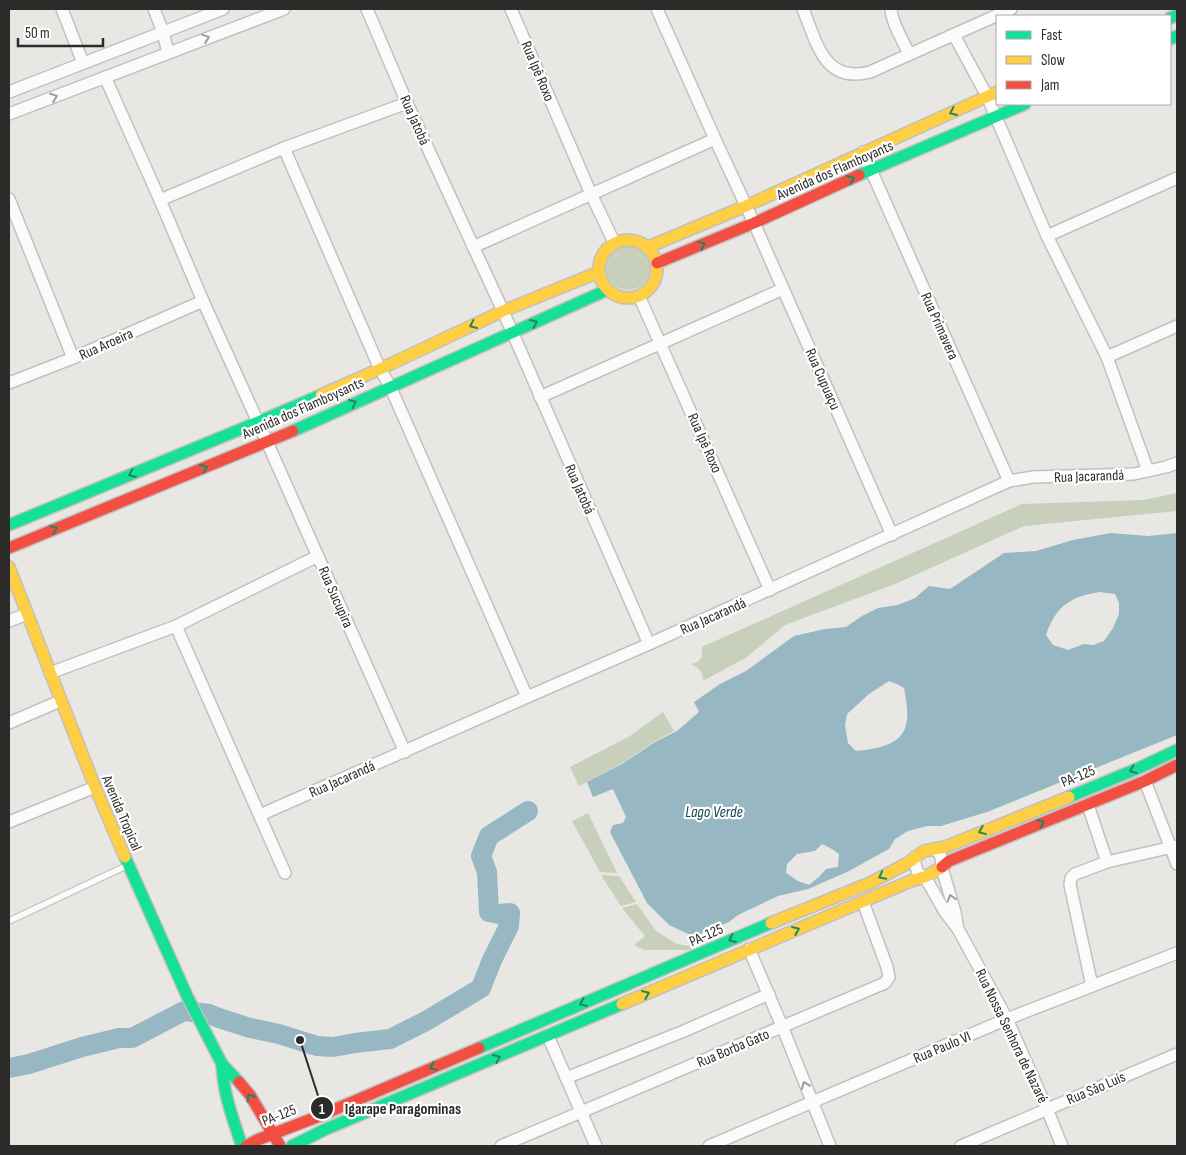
<svg xmlns="http://www.w3.org/2000/svg" width="1186" height="1155" viewBox="0 0 1186 1155" font-family="'Sofia Sans Condensed',sans-serif">
	<style>
		.green { fill: #c8cfbb }
		.water { fill: #97b7c2; fill-rule: evenodd }
		.lines { fill: none; stroke-linecap: round; stroke-linejoin: round }
		.river { stroke: #97b7c2; stroke-width: 20 }
		.lane-casing { stroke: #c2c1bf; stroke-width: 8 }
		.street-casing { stroke: #c2c1bf; stroke-width: 14 }
		.fast-casing { stroke: #c2c1bf; stroke-width: 14 }
		.slow-casing { stroke: #c2c1bf; stroke-width: 14 }
		.jam-casing { stroke: #c2c1bf; stroke-width: 14 }
		.lane { stroke: #fcfbfb; stroke-width: 5.5 }
		.street { stroke: #fcfbfb; stroke-width: 11 }
		.fast { stroke: #16e098; stroke-width: 11 }
		.slow { stroke: #ffcf43; stroke-width: 11 }
		.jam { stroke: #f24e42; stroke-width: 11 }
		.oneway { stroke: #9e9d9c }
		.oneway2 { stroke: #218660 }
		.labels { text-anchor: middle; stroke-width: 4.5; stroke-linejoin: round; paint-order: stroke }
		.street-label { font-size: 15px; fill: #2c2b29; stroke: #fff }
		.water-label { font-size: 16px; font-style: italic; fill: #133d4b; stroke: #fff }
		.leader { fill: none; stroke: #2c2b29; stroke-width: 2 }
		.callout-dot { fill: #2c2b29; stroke: #fff; stroke-width: 2 }
		.mark-label { font-size: 15px; text-anchor: middle; font-weight: bold; fill: #fff }
		.callout-label { font-size: 16px; text-anchor: middle; font-weight: bold; fill: #2c2b29; stroke: #fff; stroke-width: 4.5; stroke-linejoin: round; paint-order: stroke }
	</style>
	<rect width="100%" height="100%" fill="#e8e7e4"/>
	<g class="green">
		<circle cx="628" cy="267" r="23"/>
		<path d="M1177 493V511L1024 526 895 584 785 625 747 657 703 681C703 671 700 669 691 664L698 662 702 657V647L1022 504 1144 500Z"/>
		<polygon points="663,712 674,731 655,741 621,764 579,786 570,767 630,736"/>
		<polygon points="588,813 617,873 600,872 572,821"/>
		<polygon points="601,875 619,876 636,902 621,906"/>
		<polygon points="637,904 656,931 677,944 695,947 689,950 644,950 634,945 645,936 622,908"/>
	</g>
	<path class="water" d="M1111 533 1148 536 1177 533V735L987 812 941 826H927L908 831 895 839 889 849 847 872 808 889 778 896 738 915 729 922 700 934H688L669 925 647 903 610 832 613 825 623 823 626 817 613 789 593 797 587 782 622 764 655 742 677 731 699 712 694 702 720 684 746 671 794 636 825 629 846 627 862 616 878 608 898 605 915 598 929 586 950 589 1004 553 1036 551 1073 540ZM1099 592 1115 594 1119 603V614L1113 628 1104 641 1093 645 1084 644 1068 650 1053 645 1046 635C1056 606 1070 597 1099 592ZM889 681 897 684 904 688C906 700 909 713 906 725 901 746 874 749 856 751L848 743 845 725 847 714 869 694ZM822 844 832 849 839 854 838 867 826 869 819 877 809 885 798 881 786 873 787 864 797 854 815 851Z"/>
	<g class="lines">
		<polyline class="river" points="9,1068 29,1064 82,1047 119,1038 132,1038 184,1011 209,1014 219,1018 250,1028 279,1034 317,1046 333,1047 355,1043 390,1039 426,1021 481,988 492,960 509,926 510,913 499,914 489,912 487,872 481,856 489,836 528,811"/>
		<g class="lane-casing">
			<polyline id="lane" points="9,921 126,866"/>
		</g>
		<g class="street-casing">
			<g id="street">
				<polyline points="62,9 83,63"/>
				<polyline points="154,9 163,32 168,53"/>
				<polyline points="367,9 407,103 503,311 649,644"/>
				<polyline points="511,9 591,194 614,242"/>
				<polyline points="657,9 715,139 754,223 892,535"/>
				<path d="M803 9C817 43 824 84 870 72L1011 9"/>
				<path d="M891 9C892 24 903 40 909 54"/>
				<polyline points="954,35 987,96 1047,236 1107,357 1148,471"/>
				<polyline points="105,77 160,200 203,301 267,442 405,752"/>
				<polyline points="9,92 223,9"/>
				<polyline points="9,114 284,9"/>
				<polyline points="284,148 380,369 390,386 527,697"/>
				<polyline points="863,152 1009,481"/>
				<polyline points="9,199 73,358"/>
				<polyline points="160,200 284,148 407,103"/>
				<polyline points="1047,236 1177,178"/>
				<polyline points="473,247 715,139"/>
				<polyline points="639,296 770,590"/>
				<polyline points="1107,357 1177,326"/>
				<polyline points="9,383 73,358 203,301"/>
				<polyline points="540,397 783,289"/>
				<polyline points="9,621 27,614"/>
				<polyline points="176,626 285,873"/>
				<polyline points="50,673 176,626 318,556"/>
				<polyline points="9,723 60,701"/>
				<polyline points="1145,781 1177,864"/>
				<polyline points="1089,808 1107,862"/>
				<polyline points="260,815 527,697 649,644 1009,481 1033,477 1134,474 1166,467 1177,463"/>
				<polyline points="9,822 95,787"/>
				<polyline points="934,849 938,852 941,857 942,868 955,912 958,929"/>
				<polyline points="915,857 915,864 918,873 925,877 945,912 958,929 1007,1019 1047,1109 1062,1146"/>
				<polyline points="749,949 782,1026 830,1146"/>
				<polyline points="1092,986 1070,885 1071,878 1075,874 1107,862 1177,846"/>
				<polyline points="548,1036 596,1146"/>
				<polyline points="566,1078 684,1031 769,994"/>
				<polyline points="501,1146 885,983 889,977 887,967 863,902"/>
				<polyline points="709,1146 1007,1019 1177,953"/>
				<polyline points="961,1146 1177,1054"/>
			</g>
		</g>
		<g class="fast-casing">
			<g id="fast">
				<polyline points="1170,18 1177,15"/>
				<polyline points="1170,39 1177,36"/>
				<polyline points="859,175 1025,104"/>
				<polyline points="293,431 607,290"/>
				<polyline points="9,525 258,422 321,395"/>
				<polyline points="1069,797 1139,768 1177,750"/>
				<polyline points="125,857 188,998 222,1064 239,1082"/>
				<polyline points="479,1048 771,923"/>
				<path d="M222 1064C223 1093 233 1119 242 1146"/>
				<polyline points="292,1146 324,1130 622,1004"/>
			</g>
		</g>
		<g class="slow-casing">
			<g id="slow">
				<circle cx="628" cy="269" r="29"/>
				<polyline points="648,247 746,206 997,92"/>
				<polyline points="321,395 380,369 503,311 599,272"/>
				<polyline points="9,567 95,787 125,857"/>
				<polyline points="771,923 870,883 908,863 924,851 945,847 1069,797"/>
				<polyline points="622,1004 911,881 927,876 942,867"/>
			</g>
		</g>
		<g class="jam-casing">
			<g id="jam">
				<polyline points="657,263 754,223 859,175"/>
				<polyline points="9,548 293,431"/>
				<polyline points="942,867 949,861 1145,781 1177,765"/>
				<polyline points="239,1082 250,1095 280,1146"/>
				<polyline points="246,1146 257,1140 317,1117 479,1048"/>
			</g>
		</g>
		<use href="#lane" class="lane"/>
		<use href="#street" class="street"/>
		<use href="#fast" class="fast"/>
		<use href="#slow" class="slow"/>
		<use href="#jam" class="jam"/>
	</g>
	<defs><path id="oneway-chevron" d="M-2-3.5L2.5 0L-2 3.5" fill="none" stroke-width="1.6" stroke-linecap="round" stroke-linejoin="round" transform="scale(1.25)"/></defs>
	<g class="oneway">
		<use href="#oneway-chevron" transform="translate(206 38) rotate(-21)"/>
		<use href="#oneway-chevron" transform="translate(54 97) rotate(-21)"/>
		<use href="#oneway-chevron" transform="translate(951 898) rotate(-107)"/>
		<use href="#oneway-chevron" transform="translate(805 1085) rotate(-112)"/>
	</g>
	<g class="oneway2">
		<use href="#oneway-chevron" transform="translate(953 112) rotate(156)"/>
		<use href="#oneway-chevron" transform="translate(851 179) rotate(-24)"/>
		<use href="#oneway-chevron" transform="translate(702 245) rotate(-22)"/>
		<use href="#oneway-chevron" transform="translate(534 323) rotate(-24)"/>
		<use href="#oneway-chevron" transform="translate(473 325) rotate(155)"/>
		<use href="#oneway-chevron" transform="translate(353 403) rotate(-24)"/>
		<use href="#oneway-chevron" transform="translate(204 468) rotate(-22)"/>
		<use href="#oneway-chevron" transform="translate(132 474) rotate(157)"/>
		<use href="#oneway-chevron" transform="translate(54 529) rotate(-22)"/>
		<use href="#oneway-chevron" transform="translate(1133 770) rotate(158)"/>
		<use href="#oneway-chevron" transform="translate(1041 823) rotate(-22)"/>
		<use href="#oneway-chevron" transform="translate(982 831) rotate(158)"/>
		<use href="#oneway-chevron" transform="translate(882 876) rotate(153)"/>
		<use href="#oneway-chevron" transform="translate(796 930) rotate(-23)"/>
		<use href="#oneway-chevron" transform="translate(732 939) rotate(156)"/>
		<use href="#oneway-chevron" transform="translate(646 994) rotate(-23)"/>
		<use href="#oneway-chevron" transform="translate(583 1003) rotate(157)"/>
		<use href="#oneway-chevron" transform="translate(497 1058) rotate(-23)"/>
		<use href="#oneway-chevron" transform="translate(433 1067) rotate(157)"/>
		<use href="#oneway-chevron" transform="translate(250 1097) rotate(-123)"/>
	</g>
	<g class="labels">
		<g class="street-label">
			<text transform="translate(538 71) rotate(67)" y="5">Rua Ipê Roxo</text>
			<text transform="translate(415 120) rotate(66)" y="5">Rua Jatobá</text>
			<text transform="translate(835 170) rotate(-24)" y="5">Avenida dos Flamboyants</text>
			<text transform="translate(940 326) rotate(66)" y="5">Rua Primavera</text>
			<text transform="translate(106 344) rotate(-24)" y="5">Rua Aroeira</text>
			<text transform="translate(823 379) rotate(66)" y="5">Rua Cupuaçu</text>
			<text transform="translate(303 408) rotate(-24)" y="5">Avenida dos Flamboysants</text>
			<text transform="translate(705 443) rotate(66)" y="5">Rua Ipê Roxo</text>
			<text transform="translate(1089 476) rotate(-2)" y="5">Rua Jacarandá</text>
			<text transform="translate(580 489) rotate(66)" y="5">Rua Jatobá</text>
			<text transform="translate(336 597) rotate(66)" y="5">Rua Sucupira</text>
			<text transform="translate(713 616) rotate(-24)" y="5">Rua Jacarandá</text>
			<text transform="translate(1078 776) rotate(-22)" y="5">PA-125</text>
			<text transform="translate(342 779) rotate(-24)" y="5">Rua Jacarandá</text>
			<text transform="translate(122 813) rotate(67)" y="5">Avenida Tropical</text>
			<text transform="translate(706 935) rotate(-24)" y="5">PA-125</text>
			<text transform="translate(1012 1036) rotate(64)" y="5">Rua Nossa Senhora de Nazaré</text>
			<text transform="translate(942 1047) rotate(-23)" y="5">Rua Paulo VI</text>
			<text transform="translate(733 1048) rotate(-23)" y="5">Rua Borba Gato</text>
			<text transform="translate(1096 1088) rotate(-23)" y="5">Rua São Luís</text>
			<text transform="translate(279 1115) rotate(-21)" y="5">PA-125</text>
		</g>
		<g class="water-label">
			<text x="714" y="817">Lago Verde</text>
		</g>
	</g>
	<path class="leader" d="M300 1040L322 1108"/>
	<g class="callout-dot">
		<circle cx="300" cy="1040" r="5"/>
		<circle cx="322" cy="1108" r="12"/>
	</g>
	<g class="mark-label">
		<text x="322" y="1114">1</text>
	</g>
	<g class="callout-label">
		<text x="403" y="1114">Igarape Paragominas</text>
	</g>
	<rect width="1186" height="1155" fill="none" stroke="#2c2b29" stroke-width="20"/>
	<rect x="996" y="15" width="175" height="90" fill="#ffffff" stroke="#abaaa9"/>
	<rect x="1006" y="31" width="25" height="8" fill="#16e098" stroke="#abaaa9"/>
	<text x="1041" y="40" font-size="15" fill="#2c2b29">Fast</text>
	<rect x="1006" y="56" width="25" height="8" fill="#ffcf43" stroke="#abaaa9"/>
	<text x="1041" y="65" font-size="15" fill="#2c2b29">Slow</text>
	<rect x="1006" y="81" width="25" height="8" fill="#f24e42" stroke="#abaaa9"/>
	<text x="1041" y="90" font-size="15" fill="#2c2b29">Jam</text>
	<path d="M18 38v8h85v-8" fill="none" stroke="#2c2b29" stroke-width="2.5"/>
	<text x="25" y="38" font-size="15" fill="#2c2b29" stroke="#ffffff" stroke-width="4" paint-order="stroke">50 m</text>
</svg>
